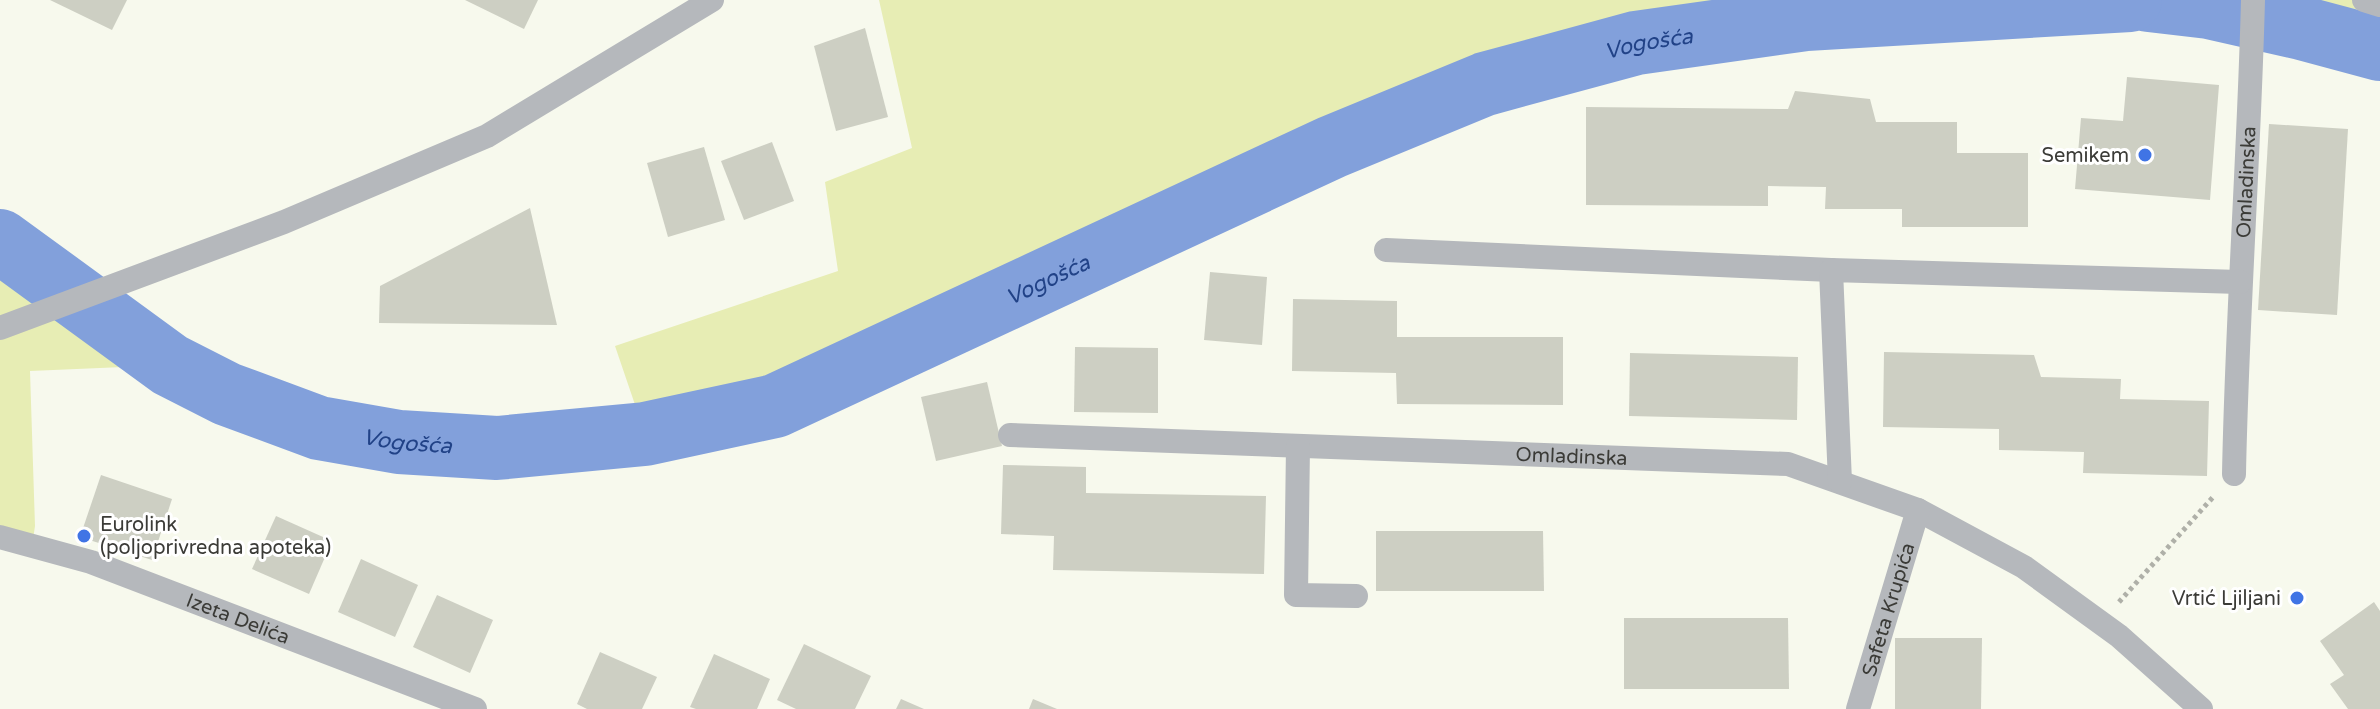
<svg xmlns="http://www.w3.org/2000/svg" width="2380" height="709" viewBox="0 0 2380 709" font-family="'Varela Round',sans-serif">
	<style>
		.green { fill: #e7edb4 }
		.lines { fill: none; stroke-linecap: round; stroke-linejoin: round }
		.river { stroke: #82a0db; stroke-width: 64 }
		.building { fill: #cdcfc3 }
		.path { stroke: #afb0a8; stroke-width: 5; stroke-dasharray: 4 4; stroke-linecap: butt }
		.street { stroke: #b5b8bc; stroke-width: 24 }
		.poi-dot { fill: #4074e5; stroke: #fff; stroke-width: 3 }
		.labels { text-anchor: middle; stroke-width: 6; stroke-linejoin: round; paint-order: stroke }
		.poi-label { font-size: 20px; fill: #3b3b37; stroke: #fff; text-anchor: end }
		.street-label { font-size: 20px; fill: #3b3b37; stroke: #fff }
		.water-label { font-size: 22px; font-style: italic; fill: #214287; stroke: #fff }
	</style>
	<rect width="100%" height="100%" fill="#f7f9ed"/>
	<g class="green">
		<polygon points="879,0 2130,0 1805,19 1636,43 1485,84 1332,147 775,406 645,434 615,346 838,271 825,182 912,148"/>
		<polygon points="2149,0 2364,0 2380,5 2380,49 2302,28 2209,7"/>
		<polygon points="0,241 170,365 30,371 35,526 32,546 0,537"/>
	</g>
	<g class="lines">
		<g class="river">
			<polyline points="2149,0 2209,7 2302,28 2380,49"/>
			<path id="s1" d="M0 241 170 365 227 394 319 428 399 442 497 448 645 434 775 406 1332 147 1485 84 1636 43 1806 19 2130 0"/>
		</g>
	</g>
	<g class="building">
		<polygon points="50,0 127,0 112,30"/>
		<polygon points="465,0 538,0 524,29"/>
		<polygon points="865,28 888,117 836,131 814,46"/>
		<polygon points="2127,77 2219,85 2210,200 2075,189 2081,118 2123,121"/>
		<polygon points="1795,91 1870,99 1876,122 1957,122 1957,153 2028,153 2028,227 1902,227 1902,209 1825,209 1826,187 1768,186 1768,206 1586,205 1586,107 1788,109"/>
		<polygon points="2269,124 2348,129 2337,315 2258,310"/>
		<polygon points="772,142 794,201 744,220 721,161"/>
		<polygon points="704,147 725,220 668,237 647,163"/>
		<polygon points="530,208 557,325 379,323 380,286"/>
		<polygon points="1210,272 1267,277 1262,345 1204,340"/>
		<polygon points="1293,299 1397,301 1397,337 1563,337 1563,405 1397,404 1396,373 1292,371"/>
		<polygon points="1075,347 1158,348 1158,413 1074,412"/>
		<polygon points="1884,352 2034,355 2041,377 2121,379 2120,399 2209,401 2207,476 2083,473 2084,452 1999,450 1999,429 1883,427"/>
		<polygon points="1630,353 1798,357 1797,420 1629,416"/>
		<polygon points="987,382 1002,446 936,461 921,397"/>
		<polygon points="1003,465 1086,467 1086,493 1266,496 1264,574 1053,570 1054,536 1001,534"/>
		<polygon points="101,475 172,499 152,560 80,537"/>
		<polygon points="276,516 332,541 309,594 252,569"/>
		<polygon points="1376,531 1543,531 1544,591 1376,591"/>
		<polygon points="361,559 418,585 395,637 338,612"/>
		<polygon points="437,595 493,620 470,673 413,647"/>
		<polygon points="2374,602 2380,611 2380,709 2348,709 2330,684 2344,675 2320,641"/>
		<polygon points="1624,618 1788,618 1789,689 1624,689"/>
		<polygon points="1895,638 1982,638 1981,709 1895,709"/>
		<polygon points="804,644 871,676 855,709 796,709 777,700"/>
		<polygon points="600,652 657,677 642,709 587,709 577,704"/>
		<polygon points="714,654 770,679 757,709 696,709 690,707"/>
		<polygon points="901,699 924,709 896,709"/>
		<polygon points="1033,699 1057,709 1029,709"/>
	</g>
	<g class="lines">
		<polyline class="path" points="2119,602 2214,496"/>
		<g class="street">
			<polyline points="2364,0 2380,5"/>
			<polyline points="1386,250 1831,270"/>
			<polyline points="0,328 284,222 487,136 712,0"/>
			<path id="s2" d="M1010 435 1788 464 1918 510 2024 567 2119 636 2201 709"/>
			<polyline points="1298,446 1296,595 1356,596"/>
			<path id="s3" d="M2234 474C2237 316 2249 158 2253 0"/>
			<polyline points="1840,482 1831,270 2240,282"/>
			<path id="s4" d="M0 537 91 562 475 709"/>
			<path id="s5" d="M1858 709 1918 510"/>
		</g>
	</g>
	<g class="poi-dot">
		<circle cx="2145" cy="155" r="8"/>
		<circle cx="84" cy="536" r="8"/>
		<circle cx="2297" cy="598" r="8"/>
	</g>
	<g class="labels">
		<g class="poi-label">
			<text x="2129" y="162">Semikem</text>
			<text x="100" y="531" text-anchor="start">Eurolink<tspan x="100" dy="23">(poljoprivredna apoteka)</tspan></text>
			<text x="2281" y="605">Vrtić Ljiljani</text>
		</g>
		<g class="street-label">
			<text dy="7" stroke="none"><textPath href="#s3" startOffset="292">Omladinska</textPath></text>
			<text dy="7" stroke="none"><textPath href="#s2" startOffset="562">Omladinska</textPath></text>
			<text dy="7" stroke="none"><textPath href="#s5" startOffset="104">Safeta Krupića</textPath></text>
			<text dy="7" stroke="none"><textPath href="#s4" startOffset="252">Izeta Delića</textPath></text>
		</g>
		<g class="water-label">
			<text dy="8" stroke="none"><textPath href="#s1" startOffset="1782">Vogošća</textPath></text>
			<text dy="8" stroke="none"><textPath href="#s1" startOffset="1134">Vogošća</textPath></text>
			<text dy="8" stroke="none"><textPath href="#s1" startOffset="462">Vogošća</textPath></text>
		</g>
	</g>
</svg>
